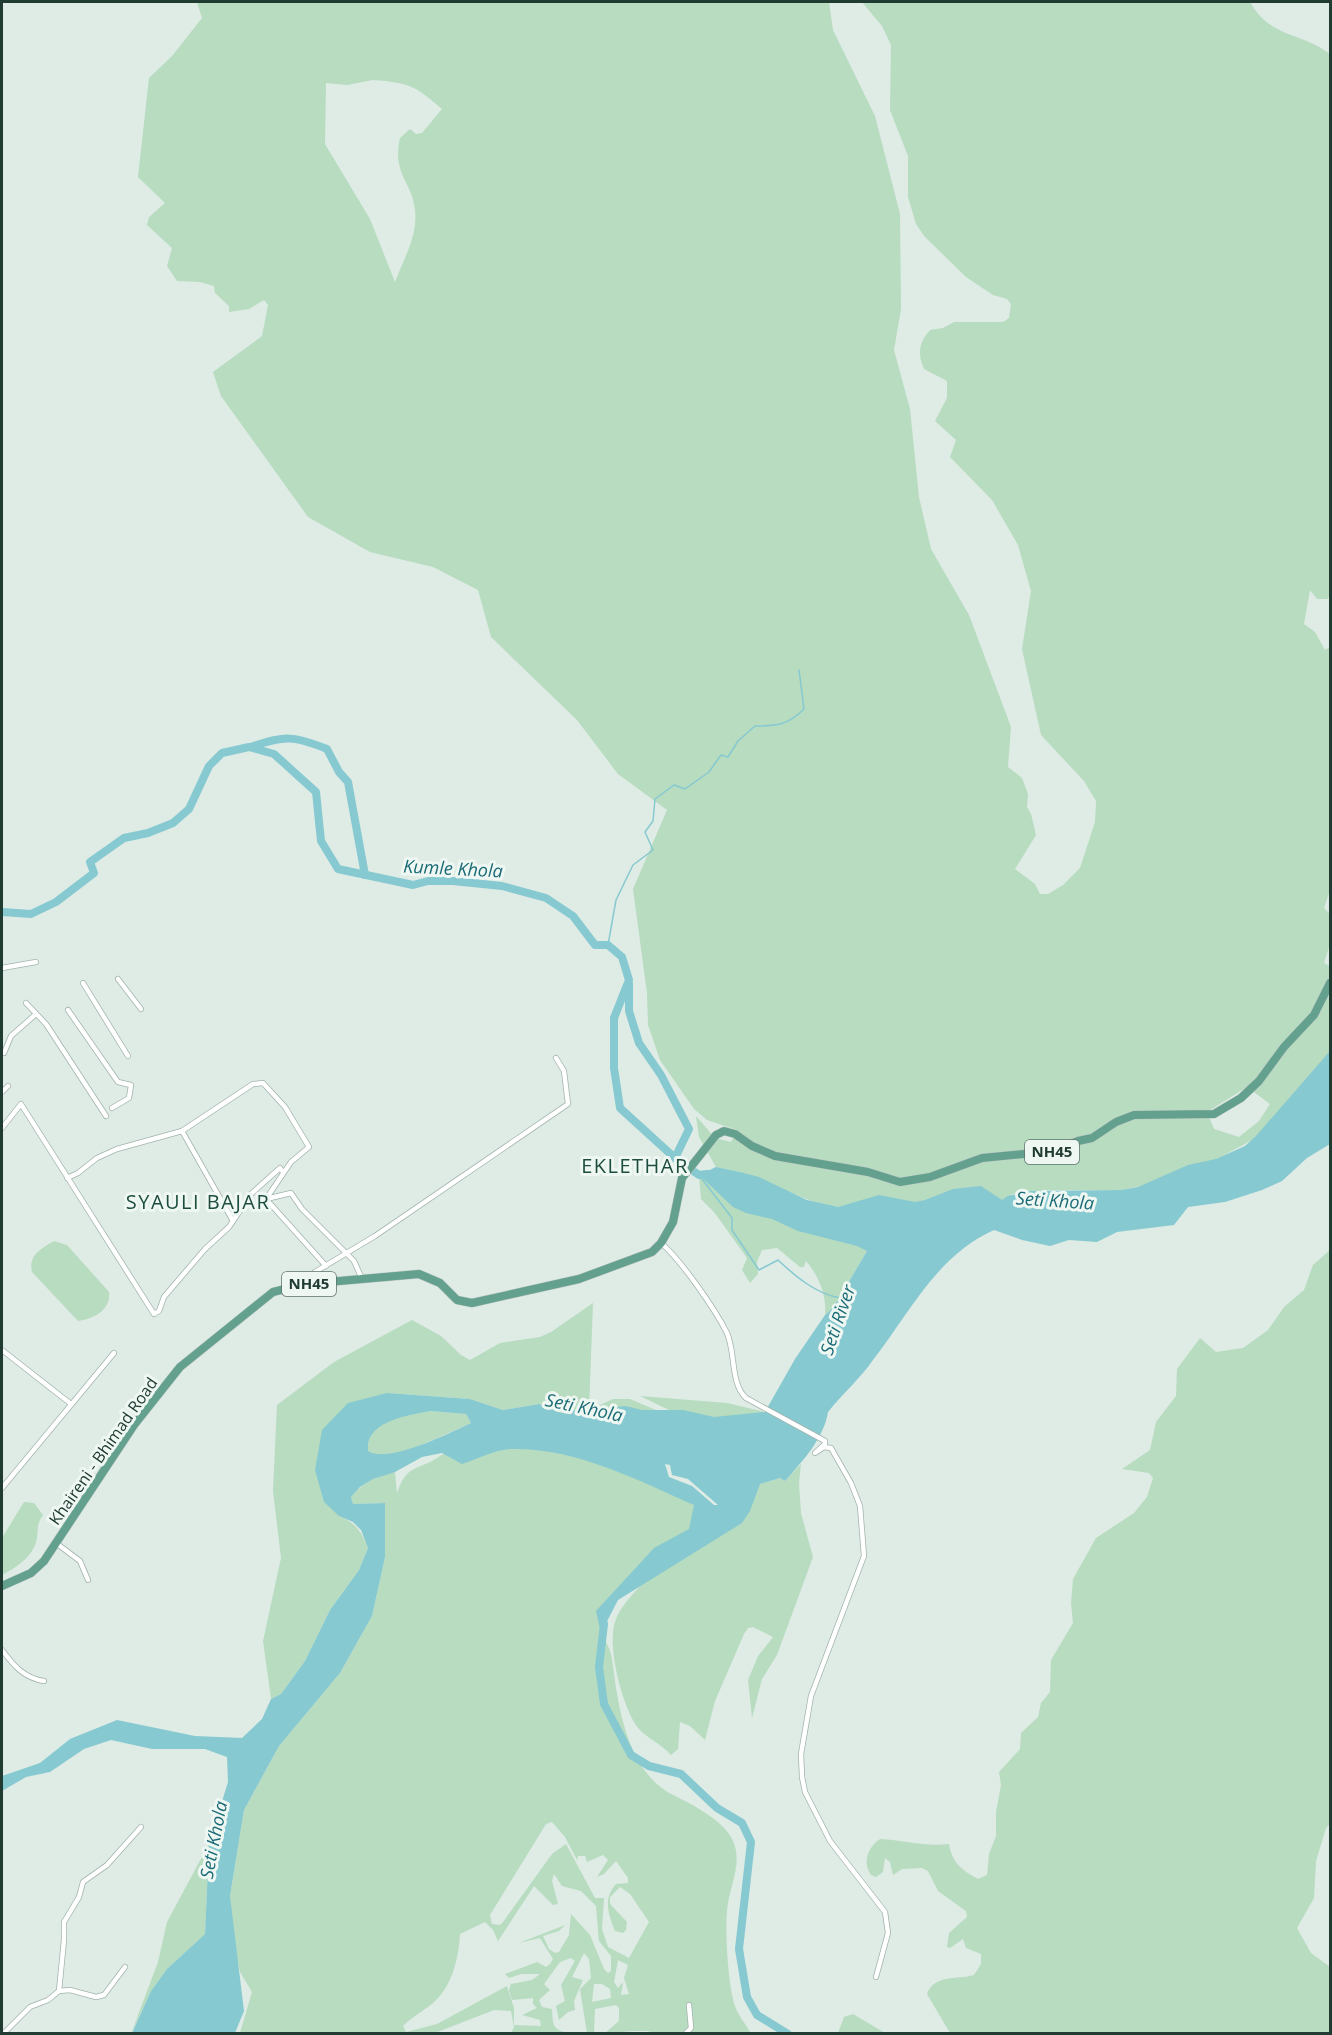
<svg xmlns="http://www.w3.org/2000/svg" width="1332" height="2035" viewBox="0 0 1332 2035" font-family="'Open Sans',sans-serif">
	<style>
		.green { fill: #b7dcc0; fill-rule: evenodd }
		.water { fill: #86c9d1; fill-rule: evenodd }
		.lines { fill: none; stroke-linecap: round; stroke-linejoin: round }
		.stream { stroke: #86c9d1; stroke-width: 1.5 }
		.river { stroke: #86c9d1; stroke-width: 8 }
		.minor-casing { stroke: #a2b3ac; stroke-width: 6 }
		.primary-casing { stroke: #c1c8c6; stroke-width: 9 }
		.minor { stroke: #fff; stroke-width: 4.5 }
		.primary { stroke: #63a18e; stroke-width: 8 }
		.labels { text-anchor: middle; stroke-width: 6; stroke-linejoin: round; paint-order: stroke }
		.shield { fill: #eff7f3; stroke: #5e736c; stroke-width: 1.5 }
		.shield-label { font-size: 15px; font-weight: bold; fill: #203b32 }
		.street-label { font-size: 16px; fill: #203b32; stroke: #eff7f3 }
		.water-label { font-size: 18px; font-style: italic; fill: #1a6b76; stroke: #eff7f3 }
		.quarter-label { font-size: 20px; letter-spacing: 1.5px; fill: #1c4d3e; stroke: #eff7f3 }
	</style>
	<rect width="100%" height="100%" fill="#dfebe5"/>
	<g class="green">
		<path d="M197 2H829L833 30 875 116 900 214 901 309 894 350 910 409 919 497 931 549 969 615 1011 727 1008 767 1022 778 1028 794 1027 807 1031 814 1036 835 1015 869 1035 884 1040 894H1048L1063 885 1080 868 1095 822 1096 801 1084 781 1041 735 1022 649 1031 591 1018 545 992 500 950 457 956 440 935 421 947 398V381L924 369C917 353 919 343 930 330L943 328 954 322H1003L1009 318 1011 304 1007 299 993 295 966 277 925 237 916 224 908 197V156L890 110 891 45 882 26 862 2H1250C1270 38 1301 32 1330 54V593L1328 599H1317L1310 590 1304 624 1315 632 1325 650 1330 647V890L1324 908 1330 914V944L1324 963 1330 966V1098L1217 1159 1196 1175 1121 1190H1045L1013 1194 997 1205 829 1208 740 1172 716 1167 699 1137 696 1116 715 1138 731 1142 737 1130 707 1120 694 1109 660 1060 648 1025 647 993 633 889 667 810 618 774 577 720 491 637 478 590 433 567 370 552 308 517 221 396 213 372 262 336 268 305 264 300 249 309 229 312V306L215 293 214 286 200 282 177 281 167 266 172 248 147 225 149 217 165 203 138 177 149 78 172 56 202 18ZM373 80C410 83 414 85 442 109L422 133 416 134 410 129 400 138C392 175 412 181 415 210 418 236 404 258 395 282L370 219 325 144 326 83 347 85ZM1247 1087 1270 1104 1259 1121 1239 1137 1214 1129 1207 1112Z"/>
		<path d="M699 1175 874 1244 867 1251 834 1307 825 1315C827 1296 819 1276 806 1261L804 1267H800L777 1248 762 1250 757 1262 758 1274 750 1283 742 1270 747 1258 714 1212 701 1199Z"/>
		<path d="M54 1241 67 1245 109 1292C111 1310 94 1319 78 1321L32 1272C28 1255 41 1249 54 1241Z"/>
		<path d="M1330 1250V1824L1326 1828 1316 1861 1314 1898 1297 1928 1311 1953 1330 1967V2033H950L927 1994C934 1974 958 1980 974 1975L981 1964V1954L966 1948 963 1939 950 1948 947 1947 949 1933 967 1917 966 1911 938 1891 928 1871 922 1868 902 1869 893 1875 890 1862 885 1858 883 1872 876 1877 871 1875C862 1862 868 1847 880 1839 904 1840 925 1847 949 1844 952 1863 962 1870 978 1879L987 1875 989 1854 996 1836V1812L1001 1785 999 1772 1020 1749 1021 1733 1038 1717 1041 1703 1050 1692 1051 1660 1073 1623 1071 1603 1073 1579 1096 1538 1134 1513 1147 1497 1153 1478 1149 1473 1122 1469 1150 1450 1156 1422 1176 1396 1177 1369 1200 1338 1216 1352 1243 1348 1268 1330 1284 1307 1304 1290 1313 1265Z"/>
		<path d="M593 1303 589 1410 613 1399H630L663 1413 604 1415 575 1410 561 1413 539 1404 503 1410 470 1399 387 1393 339 1516C356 1523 361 1531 368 1548L359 1570 330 1610 305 1661 281 1694 271 1699 263 1641 281 1558 273 1491 277 1405 334 1362 412 1320 441 1336 461 1355 470 1360 500 1343 540 1337 551 1332Z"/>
		<polygon points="786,1376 774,1434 669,1410 640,1396 727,1403 765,1412"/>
		<polygon points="430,1411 466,1414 471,1423 374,1466 336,1435 358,1419"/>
		<path d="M469 1439 576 1453 714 1505H724L643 1568 600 1617C597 1635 610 1642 612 1659 618 1705 626 1771 673 1795 690 1803 722 1820 731 1837 745 1861 729 1885 727 1911 725 1933 728 1986 735 2006 738 2015 746 2025 751 2033L658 2034C649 2028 618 2033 605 2033L619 2021V2008L616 2005 595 2009 594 2033H587L580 1989 591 1978 589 1959 584 1953 572 1977 583 1980 574 2001 575 2010 568 2012 559 2020 556 2006 565 2001 561 1985 575 1961 571 1958 560 1962 544 1984 550 1990 539 2000 542 2007 552 2009C553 2025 552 2030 569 2033H511L514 2027 511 2011 494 2010 435 2033H240L252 1992 240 1972 233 1938 230 1896 244 1810 279 1746 340 1673 372 1616 385 1557V1503L353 1504 351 1497C362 1484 377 1474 395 1472L397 1494C406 1463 419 1471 440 1456 449 1450 459 1444 469 1439ZM552 1822 565 1837 577 1860 578 1856H585L587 1862 603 1855 608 1860 597 1877 604 1874 616 1861 628 1878V1883L616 1884C603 1899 608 1913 615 1931L623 1933 626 1930 627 1922 610 1904V1897L620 1887 630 1894 649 1922 629 1958 608 1947 602 1929 604 1898H595L566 1844 552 1854 503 1922 500 1925 492 1924 490 1915 546 1824ZM554 1874 562 1886 581 1891 596 1906 599 1941 611 1956V1971L608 1973 604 1969 590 1935 571 1914 569 1935 559 1952 555 1953 549 1949 543 1936 559 1931 565 1925 519 1943 540 1938 553 1959 550 1964 546 1967 537 1962 505 1974 509 1978 521 1974H540L532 1980 511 1984 509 1990 512 2000 533 1998V2004L537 2008 522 2015 540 2020 541 2026 514 2025V2008L507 1986 437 2024 406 2032 403 2026C412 2017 423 2011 433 2003 452 1987 459 1957 460 1934L485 1922 493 1930 498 1941 534 1886 553 1905 558 1904 552 1881ZM618 1960 628 1965 624 1978 629 1994 621 1995 623 1982 618 1988 614 1982ZM594 1984H602L610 1989 611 1998 592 2002Z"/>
		<path d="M801 1464 799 1483 801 1513 813 1557 777 1655 762 1679 752 1718 748 1680 758 1656 773 1637 753 1627 748 1628 744 1634 715 1701 705 1740 690 1726 680 1722 678 1749 671 1755C660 1742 642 1737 634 1722 621 1699 606 1644 616 1619 629 1584 727 1512 760 1484L780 1478 785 1481Z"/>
		<path d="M24 1502 34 1503 43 1515C37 1523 38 1528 37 1538 34 1556 17 1567 2 1575V1538Z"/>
		<polygon points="209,1844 205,1934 167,1969 151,1991 131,2034 158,1962 167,1922"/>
		<polygon points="853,2014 885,2033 838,2033 844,2017"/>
	</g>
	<path class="water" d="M1330 1051V1144L1307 1158 1282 1181 1262 1190 1225 1202 1188 1207 1174 1225 1117 1232 1097 1242 1069 1240 1050 1246 1022 1240 994 1230C937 1255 909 1314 873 1360 860 1379 842 1394 828 1412 824 1438 802 1462 785 1481L780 1478 760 1484 750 1511 742 1523 618 1600 601 1633 596 1611 654 1548 689 1529 694 1505C638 1480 574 1447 510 1449 495 1450 477 1459 462 1464L442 1453 422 1457 395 1472 373 1479 360 1487 351 1497 353 1504 385 1503V1557L372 1616 340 1673 279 1746 244 1810 230 1896 244 2011 235 2033H132L151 1991 167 1969 205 1934 209 1844 228 1782 227 1757 205 1749H152L111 1740 84 1749 50 1772 26 1777 2 1791V1776L40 1763 70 1739 117 1720 195 1736 242 1738 262 1719 271 1699 281 1694 305 1661 330 1610 359 1570 368 1548 361 1530 353 1522 339 1516 324 1502 315 1470 322 1430 348 1403 387 1393 470 1399 503 1410 539 1404 561 1413 575 1410 603 1413 612 1408 625 1406 642 1410H683L714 1417 765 1412 795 1359 825 1315 834 1307 867 1251 857 1246 798 1231 772 1219 746 1213 733 1207 699 1175 716 1167 740 1172 759 1177 807 1200 838 1207 879 1195 915 1202 925 1200 953 1189 981 1186 1002 1200 1008 1196 1030 1191 1121 1190 1138 1187 1188 1165 1216 1159 1245 1146 1256 1136ZM430 1411 466 1414 471 1423C449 1433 389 1464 368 1451 364 1421 410 1415 430 1411ZM665 1464 670 1465 672 1475 688 1479 718 1505H714L692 1486 669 1477Z"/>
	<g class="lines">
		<g class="stream">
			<path d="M608 945 616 900 633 865 653 850 645 832 653 821 655 799 674 785 685 789 709 772 721 755 728 757 738 741 755 726C777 726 788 725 804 709L799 670"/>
			<path d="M699 1175 732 1218V1230L759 1270 778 1260C795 1276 816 1294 840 1298"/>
		</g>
		<g class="river">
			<path d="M251 747C284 735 295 736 327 749L339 772 348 782 365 875"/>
			<polyline points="2,912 31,914 56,902 94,873 90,862 124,838 148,833 173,823 189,809 209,766 222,753 249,747 274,754 316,792 321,841 338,869 413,885 428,881 453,881 502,886 546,898 573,916 595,945 608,945 622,957 629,980 614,1018 614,1068 620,1108 676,1159 699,1175 707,1174"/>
			<polyline points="629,984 629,1011 639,1043 661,1075 689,1129 675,1158"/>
			<polyline points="604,1624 599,1667 604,1704 631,1755 649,1766 681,1774 717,1808 742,1823 751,1842 739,1949 747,1997 757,2015 788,2034"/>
		</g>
		<g class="minor-casing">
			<g id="minor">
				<polyline points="2,968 36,962"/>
				<polyline points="118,979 141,1009"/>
				<polyline points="83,983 128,1056"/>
				<polyline points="26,1003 46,1024 106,1116"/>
				<polyline points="68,1010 118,1082 131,1085 129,1098 112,1108"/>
				<polyline points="4,1053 11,1036 36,1014"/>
				<polyline points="2,1092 8,1086"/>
				<polyline points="2,1128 21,1104 154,1314 159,1311 164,1297 205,1249 229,1227 251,1194 280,1168 283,1172"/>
				<polyline points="182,1131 233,1221"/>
				<polyline points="67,1178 78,1173 97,1158 117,1149 182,1131 253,1084 263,1083 285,1107 309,1147 291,1162 266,1199 326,1266"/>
				<polyline points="266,1199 291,1193 302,1209 354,1261 362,1279"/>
				<path d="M661 1243C681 1260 715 1309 727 1333 736 1354 730 1383 746 1398L825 1441V1444L815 1453 824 1447 831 1448 851 1483 860 1506 864 1556 811 1696 801 1754 802 1777 805 1792 830 1841 885 1912 888 1933 876 1977"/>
				<polyline points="305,1284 315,1272 375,1236 568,1104 564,1071 556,1058"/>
				<polyline points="2,1350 71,1404"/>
				<polyline points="2,1488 114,1353"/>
				<polyline points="56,1543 80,1561 88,1580"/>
				<path d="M2 1650C14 1666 24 1678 44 1681"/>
				<polyline points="59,1991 64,1940 64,1922 79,1897 83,1882 107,1865 141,1827"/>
				<polyline points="3,2034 30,2007 48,2000 59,1991 70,1990 96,1997 104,1995 125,1967"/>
				<polyline points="685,2034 691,2028 689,2005"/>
			</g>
		</g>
		<g class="primary-casing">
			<polyline id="primary" points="2,1586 31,1573 44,1561 134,1425 180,1367 273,1292 305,1284 419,1274 440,1283 457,1300 472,1303 579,1279 652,1252 661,1243 673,1222 682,1178 716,1135 724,1131 735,1134 752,1146 775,1156 868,1172 900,1182 930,1177 982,1158 1055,1151 1078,1141 1092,1138 1116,1122 1134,1115 1214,1114 1241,1098 1259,1081 1284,1047 1314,1015 1330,983"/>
		</g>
		<use href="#minor" class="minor"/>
		<use href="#primary" class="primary"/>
	</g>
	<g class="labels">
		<g class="shield">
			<rect x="1025" y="1140" width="54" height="24" rx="4.5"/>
			<rect x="282" y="1272" width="54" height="24" rx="4.5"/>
		</g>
		<g class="shield-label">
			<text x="1052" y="1157">NH45</text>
			<text x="309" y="1289">NH45</text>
		</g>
		<g class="street-label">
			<text transform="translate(103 1451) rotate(-55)" y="6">Khaireni - Bhimad Road</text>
		</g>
		<g class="water-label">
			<text transform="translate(453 869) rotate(3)" y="6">Kumle Khola</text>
			<text transform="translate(1055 1201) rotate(4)" y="6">Seti Khola</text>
			<text transform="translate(838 1320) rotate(-71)" y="6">Seti River</text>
			<text transform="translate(584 1408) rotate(12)" y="6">Seti Khola</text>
			<text transform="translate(214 1840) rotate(-79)" y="6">Seti Khola</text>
		</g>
		<g class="quarter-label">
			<text x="635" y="1173">EKLETHAR</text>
			<text x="198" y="1209">SYAULI BAJAR</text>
		</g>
	</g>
	<rect width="1332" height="2035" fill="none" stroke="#203b32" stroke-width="6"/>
</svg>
